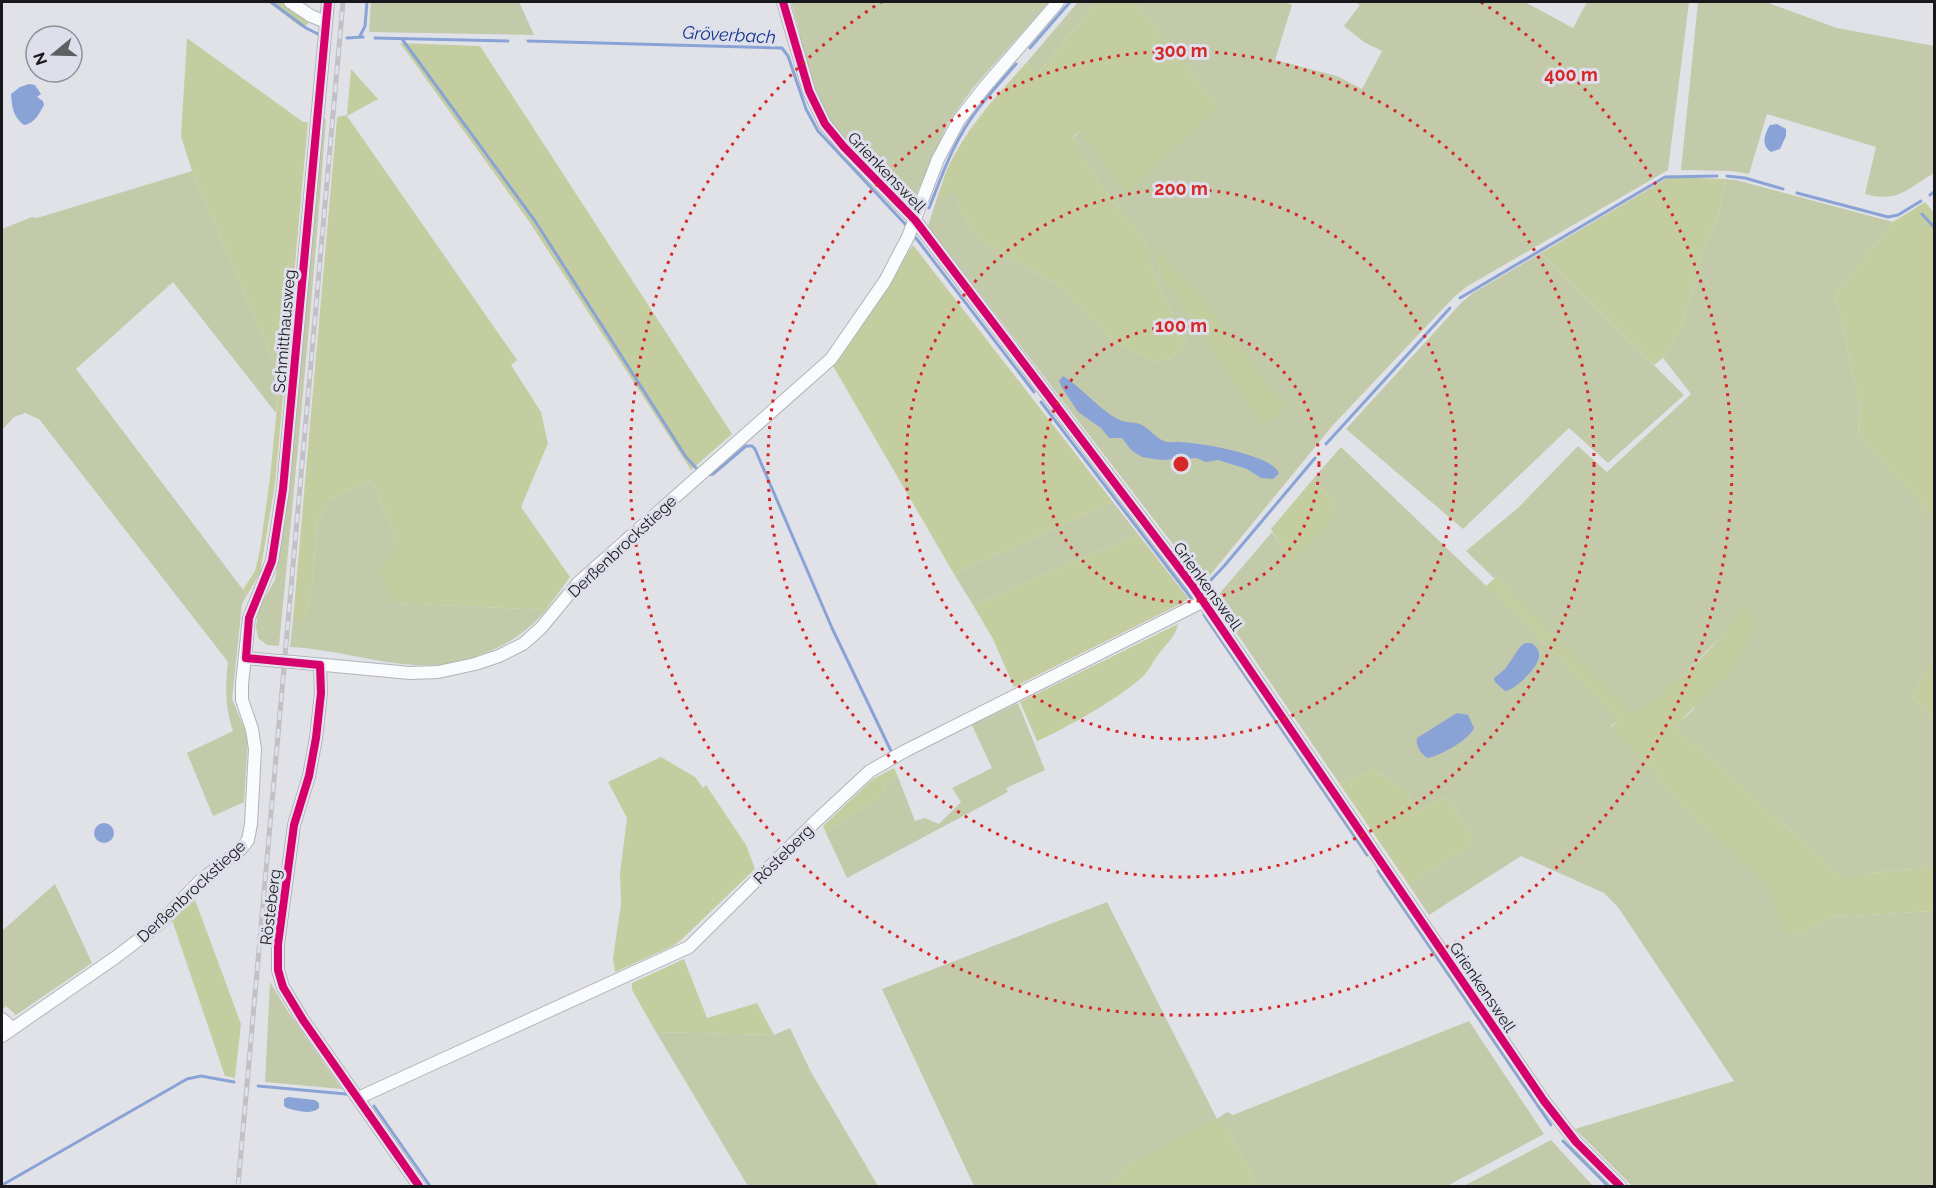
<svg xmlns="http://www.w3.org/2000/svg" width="1936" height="1188" viewBox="0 0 1936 1188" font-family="Raleway,sans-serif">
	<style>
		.green { fill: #c3caaa }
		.forest { fill: #c4cd9f }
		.water { fill: #8aa3d6 }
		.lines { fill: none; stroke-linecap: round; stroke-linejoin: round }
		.stream { stroke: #8aa3d6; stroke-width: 3 }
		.minor-casing { stroke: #b2b3b7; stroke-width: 14 }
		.minor { stroke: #fafbfc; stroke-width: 12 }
		.rail-casing { stroke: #c1c1c3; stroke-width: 5 }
		.rail { stroke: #dedfeb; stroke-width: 3; stroke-dasharray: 9; stroke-linecap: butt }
		.minor-bridge-casing { stroke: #b2b3b7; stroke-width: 14; stroke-linecap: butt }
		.minor-bridge { stroke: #fafbfc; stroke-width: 12 }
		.cycleway-casing { stroke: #dedfeb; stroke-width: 11 }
		.cycleway { stroke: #d6006c; stroke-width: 8 }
		.ring { fill: none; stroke: #d62828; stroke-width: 3; stroke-dasharray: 3 6 }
		.labels { text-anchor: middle; stroke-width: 6; stroke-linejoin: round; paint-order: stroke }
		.street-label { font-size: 16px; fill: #18181c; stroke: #dedfeb }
		.water-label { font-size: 18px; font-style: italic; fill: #133789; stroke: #dedfeb }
		.centre { fill: #d62828; stroke: #dedfeb; stroke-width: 3 }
		.ring-label { font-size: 18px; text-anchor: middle; font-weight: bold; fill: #d62828; stroke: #dedfeb; stroke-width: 6; stroke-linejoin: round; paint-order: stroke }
	</style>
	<rect width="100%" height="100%" fill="#e1e2e8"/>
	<g class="green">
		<polygon points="371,2 519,2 534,35 369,32"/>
		<polygon points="791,2 1049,2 972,89 948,123 912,204 905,203 839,135 823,114 801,50 800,34"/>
		<polygon points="1078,2 1096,2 1037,75 1027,62"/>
		<polygon points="1135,2 1286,2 1292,5 1275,60 1337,76 1362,89 1382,51 1364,42 1344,26 1360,5 1355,2 1525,2 1573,28 1587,2 1689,2 1668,170 1466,287 1454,297 1334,424 1211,574 1202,582 928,226 937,198 955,191 960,211 979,237 1005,256 1057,285 1112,340 1154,362 1171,358 1187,343 1162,292 1149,260 1149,245 1102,186 1073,138 1080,131 1219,106"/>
		<path d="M1698 2H1766L1837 28 1934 46V173C1907 189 1898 203 1865 194L1876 147 1767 114 1749 174 1731 171 1681 170Z"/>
		<path d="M323 119H326C313 295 296 470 279 646L267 645 258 638 256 627 258 610 275 580 290 482Z"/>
		<path d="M192 171 280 377 276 413 173 282 76 369 247 595 242 604 232 699 248 737 244 802 213 816 187 753 233 731C225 707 225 687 228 662L39 419 25 413 14 417 2 430V229L32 217 37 218Z"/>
		<polygon points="1725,179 1736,180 1893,222 1835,294 1860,407 1858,435 1934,518 1934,657 1911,695 1934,721 1934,867 1871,873 1845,880 1675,726 1693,710 1742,609 1733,625 1672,686 1634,715 1496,577 1494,578 1466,551 1518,508 1578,446 1607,472 1691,394 1663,358 1682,329 1701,255 1719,215"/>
		<polygon points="1541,253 1684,395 1608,463 1569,428 1463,529 1346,429 1462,302 1473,293"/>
		<polygon points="1341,447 1524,622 1618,721 1611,726 1657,775 1677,802 1771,887 1782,930 1799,934 1833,917 1934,911 1934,1186 1632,1186 1575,1129 1734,1081 1618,907 1604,893 1521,856 1429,915 1409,885 1476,841 1447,796 1417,811 1408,792 1374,769 1339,783 1214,600 1272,532 1291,560 1336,505 1313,479"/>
		<path d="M371 480 399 546 394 603 546 610C528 631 508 645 482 654 468 659 452 665 437 665 388 668 339 649 290 647L293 619H306L313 580 317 523 328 507V501Z"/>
		<polygon points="1113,502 1138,534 973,605 954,574"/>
		<polygon points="1018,703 1045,770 1006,788 1008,792 847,878 826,833 885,793 882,786 898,777 915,821 925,818 939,824 961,802 952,788 992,768 972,725"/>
		<polygon points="55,884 92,963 16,1015 6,1006 2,1010 2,931"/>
		<polygon points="1107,902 1217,1119 1227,1112 1233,1115 1469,1021 1544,1134 1447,1186 1259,1186 1227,1128 1134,1162 1105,1186 974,1186 882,989"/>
		<polygon points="270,982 287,1010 342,1089 265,1082"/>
		<polygon points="790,1028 811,1072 878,1186 748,1186 656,1032 774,1035"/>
		<polygon points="1551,1140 1593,1186 1464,1186"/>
	</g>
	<g class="forest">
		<polygon points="268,2 283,2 308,20 308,24 301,27"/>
		<path d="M1096 2H1135L1219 106 1127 193 1080 131 1073 137 1102 186 1149 245V260L1162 292 1187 343 1171 358 1154 362 1112 340 1057 285 1005 256 979 237 960 211 955 192 937 198C941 187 944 176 948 167 967 127 998 94 1027 62L1038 74Z"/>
		<polygon points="187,38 303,122 308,122 275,484 260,573 247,595 243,590 255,571 260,550 270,478 280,377 192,171 181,136"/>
		<polygon points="400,43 480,46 732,434 691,470 528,220"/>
		<polygon points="351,69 378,99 347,116 517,360 511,365 541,412 548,443 521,507 570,577 546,610 394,603 380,571 399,546 371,480 328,501 328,507 317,523 313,580 306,619 293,619 337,117 347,115"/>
		<polygon points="1669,177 1725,179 1719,215 1701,255 1682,329 1663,358 1654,365 1541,253"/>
		<polygon points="1925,202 1934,213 1934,518 1858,435 1860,407 1835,294 1893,222"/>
		<polygon points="913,245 1113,502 954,574 833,366 848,346"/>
		<polygon points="1156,248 1202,298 1285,406 1278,416 1262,423 1157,270"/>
		<polygon points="1313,479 1336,505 1333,519 1291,561 1271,529"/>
		<polygon points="1138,534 1188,598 1184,602 1014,687 993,639 973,605"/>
		<path d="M1496 577 1634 714C1669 689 1721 645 1742 608L1758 622 1731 672 1675 726 1844 879 1871 873 1934 867V911L1833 917 1799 934 1782 930 1770 887 1677 802 1657 775 1611 727 1618 721 1524 622 1486 586Z"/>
		<path d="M1178 624C1175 637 1169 641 1161 651 1155 658 1151 667 1145 674 1127 694 1063 730 1037 741L1020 702Z"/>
		<polygon points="1934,657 1934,721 1911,695"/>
		<polygon points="661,757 695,777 703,788 706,785 746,845 755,869 681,940 673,946 615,972 613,958 621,904 620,873 627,818 608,782"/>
		<polygon points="894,768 898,777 882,786 885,793 826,833 823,826 873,779"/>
		<polygon points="1374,769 1408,792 1417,811 1447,796 1476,841 1409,885 1339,783"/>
		<polygon points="194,897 241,1024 235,1078 225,1076 172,920"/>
		<polygon points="684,959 707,1018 757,1003 774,1035 656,1032 632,990 632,983"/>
		<polygon points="1217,1119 1227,1128 1259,1186 1105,1186 1134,1162"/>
	</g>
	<g class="water">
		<path d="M29 84 35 85 41 94 37 97 43 101 44 105C40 113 34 124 24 125 13 117 12 107 11 94L20 87Z"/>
		<path d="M1777 124 1786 129V136L1780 149 1771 152C1761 146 1764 134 1770 125Z"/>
		<path d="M1063 376C1083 388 1102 413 1122 421 1128 423 1135 422 1140 424 1151 429 1155 439 1167 442 1172 443 1177 441 1181 442 1200 443 1275 455 1279 474L1273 479 1261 478 1247 469 1218 460 1206 462 1196 458 1161 460 1142 457 1131 450 1122 438H1109L1101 428 1078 412 1061 386 1059 381Z"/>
		<path d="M1525 643H1531C1535 645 1539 649 1539 654 1541 666 1515 690 1505 691L1495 682 1494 678 1505 669 1520 647Z"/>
		<path d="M1457 713 1468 715 1474 728C1469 740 1441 755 1428 758 1421 755 1415 745 1417 738Z"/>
		<circle cx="104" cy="833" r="10"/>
		<path d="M288 1097 315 1100 319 1103V1108C312 1115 296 1111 287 1108L284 1106V1099Z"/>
	</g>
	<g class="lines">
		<g class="stream">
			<polyline points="271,2 306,28 318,34"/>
			<polyline points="360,36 365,26 367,2"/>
			<polyline points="347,38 363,37"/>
			<polyline points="375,38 508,41"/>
			<polyline points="402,39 535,221 686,457 696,468"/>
			<polyline points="528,41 782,48 788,56 806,109 818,131 906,225"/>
			<polyline points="1030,48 1070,2"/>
			<polyline points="1727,176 1745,178 1783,189"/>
			<polyline points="1797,193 1888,217 1898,215 1921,201"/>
			<polyline points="1930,195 1934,192"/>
			<path d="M929 208C939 184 947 158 961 135 975 109 996 87 1016 64"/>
			<polyline points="1922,214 1934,227"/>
			<polyline points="916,238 1034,392"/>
			<polyline points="1460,298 1665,177 1717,176"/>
			<polyline points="1041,402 1191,598"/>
			<polyline points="1326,444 1450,308"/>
			<polyline points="707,475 713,474 746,446 752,446 755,449 832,628 891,751"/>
			<polyline points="1202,587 1210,581 1225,565 1315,458"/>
			<polyline points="1204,615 1367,855"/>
			<polyline points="1378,871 1551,1125"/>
			<polyline points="258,1086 346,1094"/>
			<polyline points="374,1106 430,1186"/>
			<polyline points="1563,1141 1608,1186"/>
			<polyline points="4,1184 187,1079 201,1076 234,1082"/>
		</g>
		<g class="minor-casing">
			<g id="minor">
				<polyline points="290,2 311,16 326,22"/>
				<polyline points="783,2 809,91 825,124 844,147 915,220 1192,585 1544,1101 1576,1142 1620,1186"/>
				<polyline points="246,658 278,661"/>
				<polyline points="293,662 410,673 438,672 475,664 499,656 523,644 541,628 578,583 831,359 885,281 908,237 938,159 959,120 983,89 1058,2"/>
				<polyline points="320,665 321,693 316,738 309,776 294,825 278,944 278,970 283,987 303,1020 419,1186"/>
				<polyline points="2,1019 11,1027"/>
				<polyline points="2,1036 116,957 158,925 200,881 241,849 248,840 251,824 255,749 252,729 242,700 242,684 249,618 272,561 283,489 328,2"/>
				<polyline points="358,1098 689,947 815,822 870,771 905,751 1204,601"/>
			</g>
		</g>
		<use href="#minor" class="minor"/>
		<g class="rail-casing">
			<polyline id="rail" points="238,1186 343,2"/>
		</g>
		<use href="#rail" class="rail"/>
		<g class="minor-bridge-casing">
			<polyline id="minor-bridge" points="278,661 293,662"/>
		</g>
		<use href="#minor-bridge" class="minor-bridge"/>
		<g class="cycleway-casing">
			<g id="cycleway">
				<polyline points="328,2 283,489 272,561 249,618 246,658 320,665 321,693 316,738 309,776 294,825 278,944 278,970 283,987 303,1020 419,1186"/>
				<polyline points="783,2 809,91 825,124 844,147 915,220 1192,585 1544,1101 1576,1142 1620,1186"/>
			</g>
		</g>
		<use href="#cycleway" class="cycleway"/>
	</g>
	<g class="ring">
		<circle cx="1181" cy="464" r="138"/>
		<circle cx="1181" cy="464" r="275"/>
		<circle cx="1181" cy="464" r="413"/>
		<path d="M1481 2A551 551 0 1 1 881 2"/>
	</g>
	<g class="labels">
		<g class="street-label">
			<text transform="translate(887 172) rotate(46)" y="6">Grienkenswell</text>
			<text transform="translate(284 331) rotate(-85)" y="6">Schmitthausweg</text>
			<text transform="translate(622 546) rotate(-43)" y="6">Derßenbrockstiege</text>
			<text transform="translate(1208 586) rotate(54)" y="6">Grienkenswell</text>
			<text transform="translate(783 854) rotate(-45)" y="6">Rösteberg</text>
			<text transform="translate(191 891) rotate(-43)" y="6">Derßenbrockstiege</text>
			<text transform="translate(270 907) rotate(-83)" y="6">Rösteberg</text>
			<text transform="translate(1483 987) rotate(56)" y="6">Grienkenswell</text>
		</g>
		<g class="water-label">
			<text transform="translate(729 35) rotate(3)" y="6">Gröverbach</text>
		</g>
	</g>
	<circle cx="1181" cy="464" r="9" class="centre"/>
	<g class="ring-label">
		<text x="1181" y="57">300 m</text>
		<text x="1571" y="81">400 m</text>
		<text x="1181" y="195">200 m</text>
		<text x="1181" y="332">100 m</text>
	</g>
	<rect width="1936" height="1188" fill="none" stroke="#18181c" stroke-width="6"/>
	<g transform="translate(54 54) rotate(251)"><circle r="28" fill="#dedfeb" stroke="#8f8f98" stroke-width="1.5"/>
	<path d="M0-4.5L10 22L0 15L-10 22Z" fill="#5e5f63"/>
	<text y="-9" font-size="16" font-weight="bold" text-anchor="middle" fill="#18181c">N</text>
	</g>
</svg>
